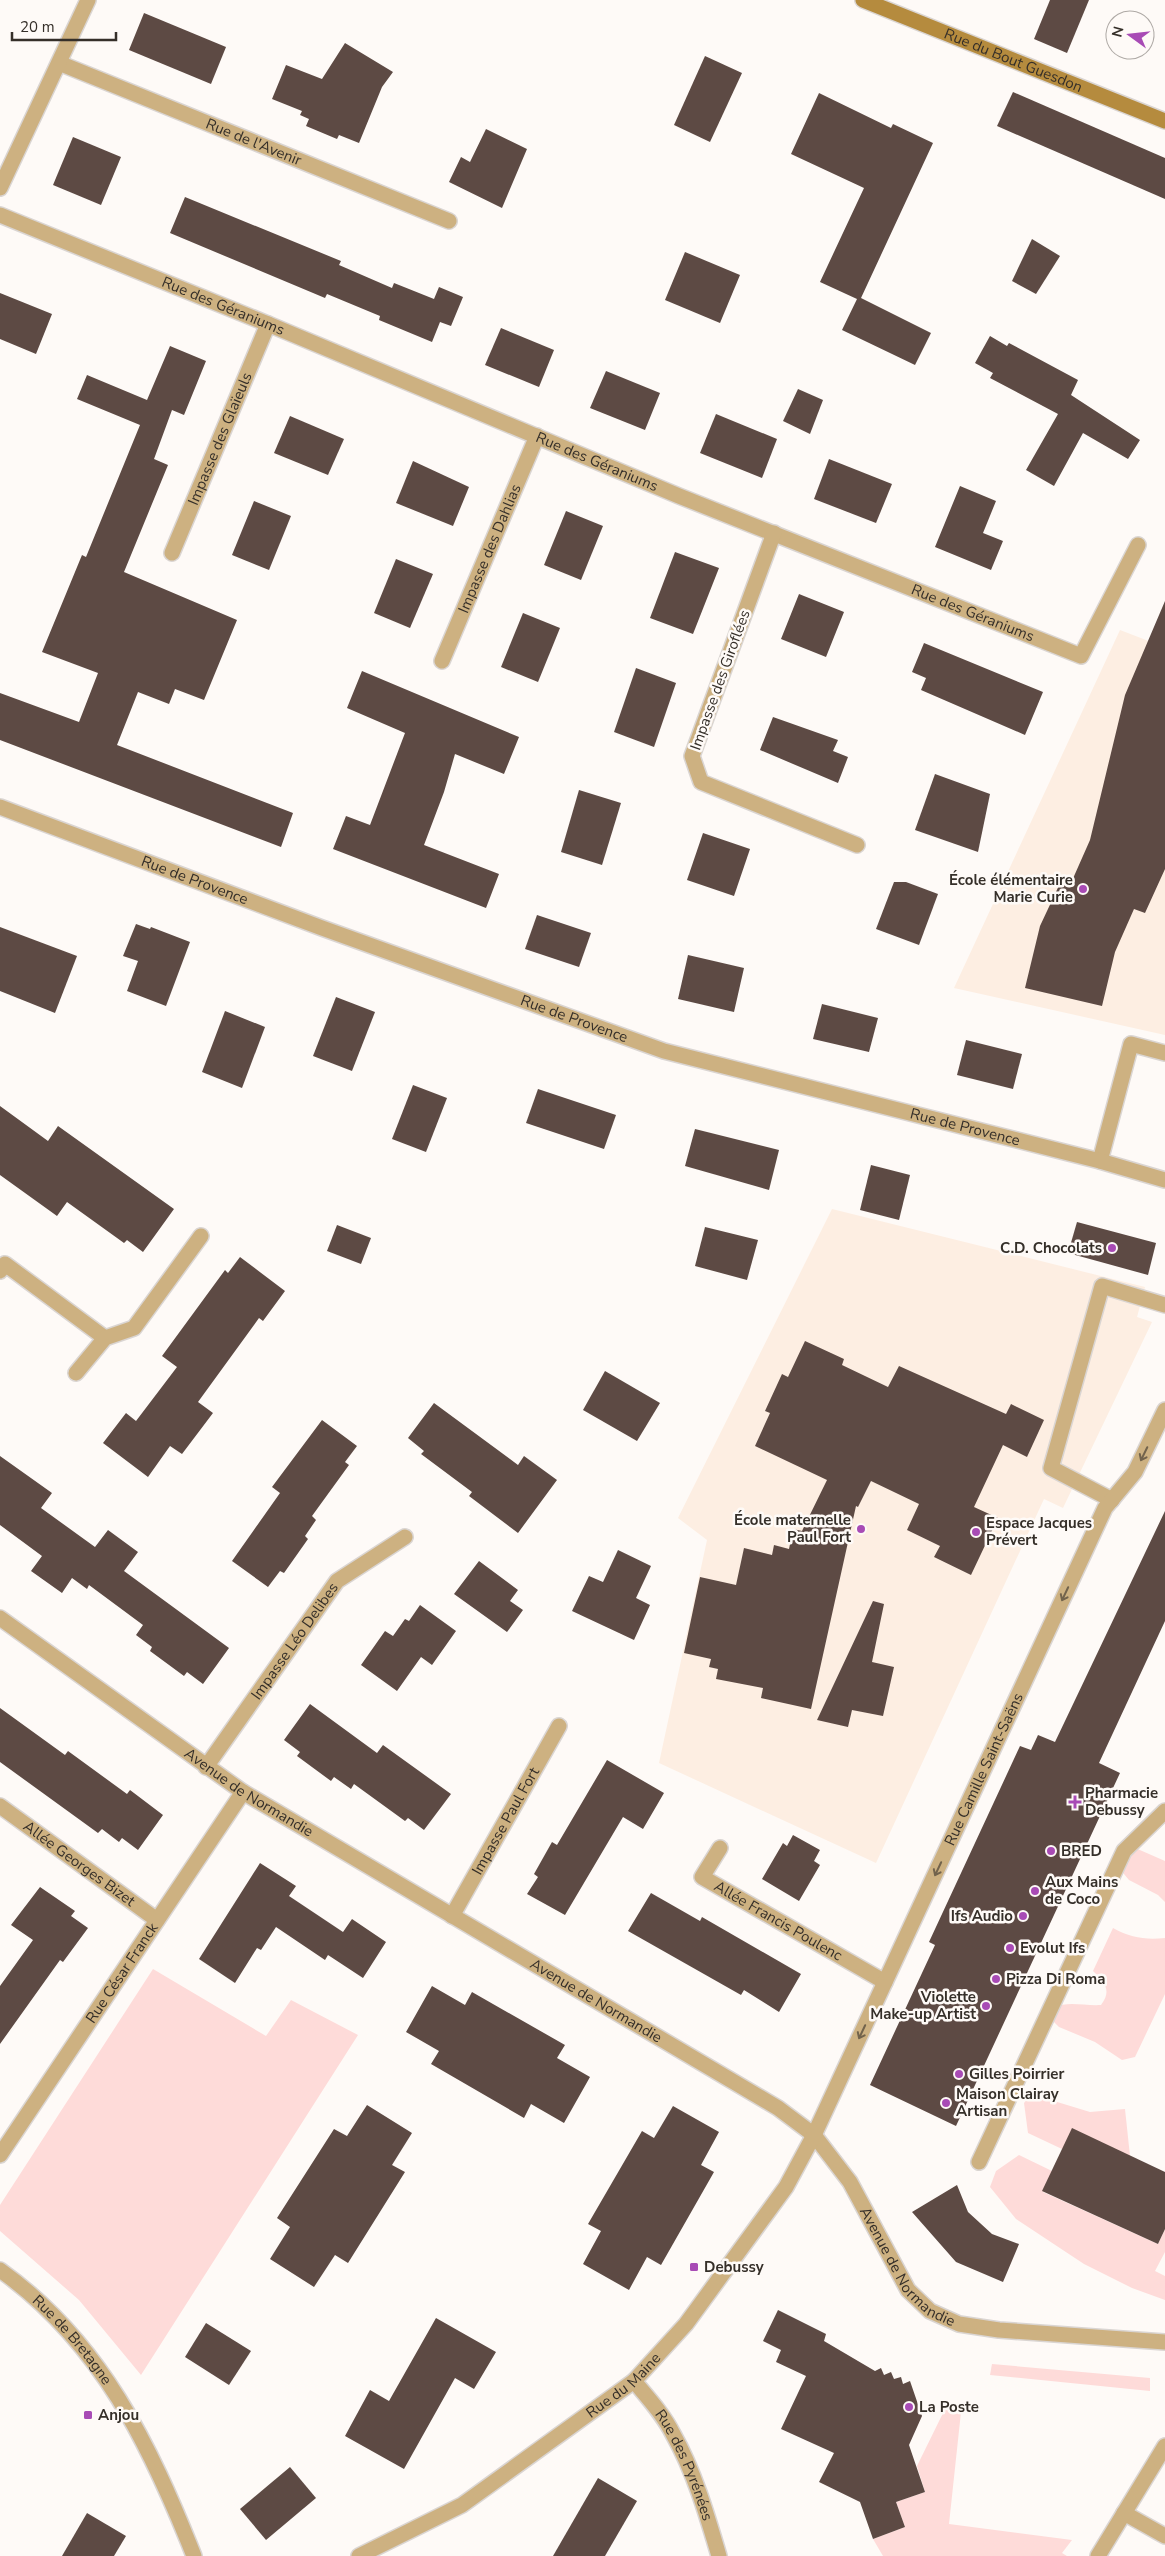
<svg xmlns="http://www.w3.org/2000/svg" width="1165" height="2556" viewBox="0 0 1165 2556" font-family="'Nunito Sans',sans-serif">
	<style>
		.built { fill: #fdeee2 }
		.green { fill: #fedbd9 }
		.building { fill: #5d4a44 }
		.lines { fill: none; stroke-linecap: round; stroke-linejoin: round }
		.lane-casing { stroke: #dad5d2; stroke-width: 18 }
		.street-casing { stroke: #dad5d2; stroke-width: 18 }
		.secondary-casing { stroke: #dad5d2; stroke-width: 18 }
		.lane { stroke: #cdb181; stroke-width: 15 }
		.street { stroke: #cdb181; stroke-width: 15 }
		.secondary { stroke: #b58b3e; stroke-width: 15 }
		.oneway { stroke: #72634c }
		.poi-dot { fill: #a84bb5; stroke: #fefaf7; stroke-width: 2 }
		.labels { text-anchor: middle; stroke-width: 5; stroke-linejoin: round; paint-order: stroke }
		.street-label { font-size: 15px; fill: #352f29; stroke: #fefaf7 }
		.poi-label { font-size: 15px; font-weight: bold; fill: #352f29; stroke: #fefaf7; text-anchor: start }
	</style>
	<rect width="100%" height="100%" fill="#fefaf7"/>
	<g class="built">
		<polygon points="1120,630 1159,645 1165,630 1165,1035 954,988"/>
		<polygon points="832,1209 1145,1287 1137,1317 1152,1322 1063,1508 1044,1499 876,1863 659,1763 707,1540 678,1518"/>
	</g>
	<g class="green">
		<polygon points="1133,1847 1165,1861 1165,1902 1158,1895 1129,1880 1119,1868"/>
		<path d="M1113 1928C1131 1938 1146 1940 1165 1938V1994L1135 2057 1122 2060 1095 2042 1059 2027 1050 2018 1054 2007C1069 2001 1084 2006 1101 2005 1112 1991 1105 1982 1093 1971Z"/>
		<polygon points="153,1969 266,2036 291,2000 358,2035 141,2375 79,2300 0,2231 0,2205"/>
		<polygon points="1031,2094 1090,2112 1125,2109 1130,2156 1062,2149 1028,2133 1024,2103"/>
		<polygon points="1019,2155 1052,2171 1043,2192 1158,2244 1165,2229 1165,2252 1155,2271 1165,2276 1165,2300 1132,2288 1084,2264 1016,2219 990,2187 996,2171"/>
		<polygon points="992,2364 1150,2378 1150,2391 990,2375"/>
		<polygon points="945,2409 961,2412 949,2524 1072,2540 1062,2553 1067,2556 883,2556 873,2539 905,2527 896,2502 925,2492 917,2466"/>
	</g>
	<g class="building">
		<polygon points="1050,0 1089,0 1067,53 1034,39"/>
		<polygon points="144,13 226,47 211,84 129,50"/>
		<polygon points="345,43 393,72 382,87 359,143 339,135 337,139 306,126 309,119 300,115 302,111 272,99 286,65 322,79"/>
		<polygon points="705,56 742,73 710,142 674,125"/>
		<polygon points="1013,92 1165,158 1165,199 997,126"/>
		<polygon points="819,93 891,128 893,124 933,143 861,298 931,333 915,365 842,330 857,299 820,282 864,188 791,154"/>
		<polygon points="486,129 527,149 502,208 449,182 461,157 470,162"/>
		<polygon points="73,137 121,157 101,205 53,185"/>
		<polygon points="185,197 341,261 339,265 392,288 394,283 434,299 439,287 463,297 451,326 440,322 432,342 379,320 380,316 327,294 325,298 170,233"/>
		<polygon points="1032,239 1060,256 1036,294 1012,281"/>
		<polygon points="685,252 740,275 720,323 665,300"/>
		<polygon points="0,293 52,314 36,354 0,339"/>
		<polygon points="501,328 554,350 539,387 485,365"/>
		<polygon points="990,336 1007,346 1009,343 1078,380 1071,395 1140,440 1128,459 1083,433 1054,486 1026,470 1058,414 990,378 993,373 975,363"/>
		<polygon points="170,346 206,361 184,415 172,410 154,459 168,465 124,572 237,620 204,700 175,689 169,704 138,692 117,745 293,813 281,847 0,740 0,693 79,722 98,673 42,652 82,555 86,557 140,425 77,399 87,375 147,400"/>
		<polygon points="606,371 660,393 645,430 590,408"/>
		<polygon points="798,389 823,400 810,434 783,421"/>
		<polygon points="716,414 777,439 762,478 700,453"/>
		<polygon points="290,416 344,439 328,475 274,453"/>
		<polygon points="829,459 892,484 876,523 814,499"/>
		<polygon points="413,461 469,487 453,526 396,503"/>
		<polygon points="960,486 996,501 983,533 1003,541 991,570 935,547"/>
		<polygon points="254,501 291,516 269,570 232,555"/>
		<polygon points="566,511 603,526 581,580 544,565"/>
		<polygon points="675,552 719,568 693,634 650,618"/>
		<polygon points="396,559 433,574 410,628 374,613"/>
		<polygon points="799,594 844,612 826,657 781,639"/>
		<polygon points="1165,601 1165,869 1145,913 1134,909 1115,952 1102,1006 1025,988 1040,926 1062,879 1071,883 1090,840 1125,695"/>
		<polygon points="523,613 560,628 538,682 501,667"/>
		<polygon points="924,643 1043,692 1025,735 921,690 926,678 912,672"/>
		<polygon points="636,668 676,683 654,747 614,732"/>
		<polygon points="362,671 519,737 504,774 455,754 444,792 424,845 499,874 486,908 333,849 346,816 370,825 405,733 347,708"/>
		<polygon points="773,717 838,740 833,751 848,757 838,783 760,750"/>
		<polygon points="935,774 990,794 978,852 915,830"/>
		<polygon points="579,790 621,803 602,865 561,852"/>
		<polygon points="703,833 750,849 734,896 687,880"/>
		<polygon points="894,882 906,882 938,894 919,945 876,929"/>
		<polygon points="537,915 591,933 579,967 525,949"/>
		<polygon points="136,924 150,929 151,927 190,942 166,1006 127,991 138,961 123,956"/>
		<polygon points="0,927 77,956 55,1013 0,991"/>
		<polygon points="688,955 744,968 734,1012 678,999"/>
		<polygon points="336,997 375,1012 352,1071 313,1056"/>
		<polygon points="822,1004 878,1018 869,1052 813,1039"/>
		<polygon points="225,1011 265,1027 242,1088 202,1072"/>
		<polygon points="966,1040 1022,1054 1013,1089 957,1075"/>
		<polygon points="413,1085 447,1098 426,1152 392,1139"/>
		<polygon points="538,1089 616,1115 604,1149 526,1123"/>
		<polygon points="0,1106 48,1141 58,1126 174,1209 143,1252 127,1240 124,1243 67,1202 57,1216 0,1175"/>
		<polygon points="695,1129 779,1150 769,1190 685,1166"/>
		<polygon points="871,1165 910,1175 899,1220 860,1210"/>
		<polygon points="1077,1222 1156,1243 1148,1275 1068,1253"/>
		<polygon points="337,1225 371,1238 361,1264 327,1251"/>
		<polygon points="705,1227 758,1240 747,1280 695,1266"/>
		<polygon points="240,1257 285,1291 263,1321 259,1318 198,1402 213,1413 182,1454 170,1446 148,1477 103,1443 126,1413 136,1421 177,1367 162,1356 225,1270 228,1273"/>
		<polygon points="805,1341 844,1359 842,1365 888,1387 899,1366 1006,1414 1011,1404 1044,1420 1027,1457 1003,1445 974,1507 998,1518 971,1575 934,1557 940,1546 907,1530 919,1504 871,1481 858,1507 856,1506 811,1709 761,1698 763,1688 716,1679 718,1669 709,1667 711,1659 684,1653 700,1577 736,1585 744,1548 772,1555 774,1545 789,1549 793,1529 802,1531 827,1480 755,1446 770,1413 765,1411 782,1374 788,1377"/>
		<polygon points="605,1371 660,1403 637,1441 583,1410"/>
		<polygon points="434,1403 518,1465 524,1456 557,1480 518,1533 469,1496 472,1492 421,1454 424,1451 408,1438"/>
		<polygon points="322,1420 357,1446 345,1462 349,1465 312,1516 316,1520 305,1536 308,1539 284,1573 280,1571 268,1587 232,1561 280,1493 272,1487"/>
		<polygon points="0,1456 52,1493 41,1508 95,1547 108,1530 138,1552 124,1571 229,1648 203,1684 187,1672 184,1676 150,1651 152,1647 136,1635 143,1625 89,1585 87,1589 72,1578 62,1593 31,1571 42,1556 0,1525"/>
		<polygon points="1165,1511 1165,1621 1099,1763 1120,1773 956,2126 870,2085 935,1945 929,1942 1020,1746 1031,1750 1038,1735 1055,1742"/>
		<polygon points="618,1550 651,1566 636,1598 650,1605 634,1640 572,1611 589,1576 603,1582"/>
		<polygon points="479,1561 518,1590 510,1601 523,1610 507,1632 454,1594"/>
		<polygon points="873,1601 884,1604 872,1662 894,1667 883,1716 852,1710 848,1727 817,1720"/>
		<polygon points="420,1605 456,1631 432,1665 421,1657 397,1691 361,1665 385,1631 393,1636 405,1619 409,1621"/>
		<polygon points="310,1704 377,1753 383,1745 451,1794 424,1830 408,1818 405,1821 354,1784 351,1789 334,1777 331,1781 297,1756 300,1752 284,1740"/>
		<polygon points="0,1708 65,1755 68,1751 127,1794 130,1790 163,1815 138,1850 122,1838 119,1842 102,1829 98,1833 0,1762"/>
		<polygon points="607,1760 664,1793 643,1829 623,1817 565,1915 527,1894 538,1877 534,1874 552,1842 557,1845"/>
		<polygon points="793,1835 820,1850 814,1861 820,1865 799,1901 762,1879 783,1843 787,1846"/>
		<polygon points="260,1863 296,1886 289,1896 343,1932 352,1919 386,1942 363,1978 328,1955 325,1960 276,1927 261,1950 257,1948 235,1983 199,1959"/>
		<polygon points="40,1887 75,1911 71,1916 88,1928 63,1962 60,1960 0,2044 0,1986 33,1940 11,1925"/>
		<polygon points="651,1893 700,1921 702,1917 801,1974 779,2012 744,1990 741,1995 628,1931"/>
		<polygon points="432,1986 465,2005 472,1992 565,2045 557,2058 590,2077 564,2123 531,2104 524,2118 431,2064 439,2051 406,2032"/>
		<polygon points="367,2105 412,2133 392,2165 405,2172 348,2263 335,2255 314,2287 270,2259 290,2227 277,2218 334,2129 347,2136"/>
		<polygon points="673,2106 719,2132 701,2165 714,2172 661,2265 647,2257 629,2290 583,2264 601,2231 588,2224 642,2131 654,2138"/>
		<polygon points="1072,2128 1165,2172 1165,2229 1158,2244 1042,2191"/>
		<polygon points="957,2185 968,2212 992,2234 1019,2244 1003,2282 956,2262 912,2212"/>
		<polygon points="778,2310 826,2334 824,2341 875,2371 881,2368 884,2375 891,2372 894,2379 901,2377 903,2384 910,2381 922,2416 909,2445 925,2492 896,2502 905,2527 873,2539 860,2502 819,2482 834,2453 781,2429 806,2376 776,2362 781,2350 763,2341"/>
		<polygon points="436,2318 496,2352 474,2389 455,2378 404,2469 345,2436 370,2390 389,2401"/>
		<polygon points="206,2323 251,2351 229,2385 185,2357"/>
		<polygon points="290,2467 316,2498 266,2540 240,2509"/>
		<polygon points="598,2478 637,2501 605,2556 553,2556"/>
		<polygon points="87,2513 126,2536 114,2556 62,2556"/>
	</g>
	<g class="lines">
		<g class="lane-casing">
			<g id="lane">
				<polyline points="1100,1161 1131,1044 1165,1053"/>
				<polyline points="1112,1500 1051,1468 1102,1286 1165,1305"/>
			</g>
		</g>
		<g class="street-casing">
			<g id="street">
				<path id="s1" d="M59 63 449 221"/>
				<polyline points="0,188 88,0"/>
				<path id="s2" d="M0 215 268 324 679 496 1081 656 1138 545"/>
				<polyline points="774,533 692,756 701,782 857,845"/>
				<path id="s3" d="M172 553 268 324"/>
				<path id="s4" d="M442 661 537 436"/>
				<path id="s5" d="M0 807 322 928 664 1051 1100 1161 1165 1180"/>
				<polyline points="0,1271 5,1264 105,1338"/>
				<polyline points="76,1373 105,1338 134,1328 201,1236"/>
				<path id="s6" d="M0 1618 243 1792 778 2108 814 2135 850 2182 908 2290 930 2311 959 2324 999 2330 1165 2342"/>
				<path id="s7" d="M206 1767 337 1581 405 1537"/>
				<path id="s8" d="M0 1806 157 1920"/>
				<path id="s9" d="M720 1848 702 1877 885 1982"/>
				<path id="s10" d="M452 1916 559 1726"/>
				<path id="s11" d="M0 2155 243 1792"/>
				<polyline points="979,2162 1124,1851 1165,1811"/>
				<path id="s12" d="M0 2270C101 2342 150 2445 194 2556"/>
				<path id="s13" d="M634 2381C648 2398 663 2414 673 2434 694 2471 707 2515 719 2556"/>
				<polyline points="1124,2513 1165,2536"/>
				<path id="s14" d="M359 2556 462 2505 634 2381 686 2324 786 2187 814 2135 1105 1508 1135 1472 1165 1410"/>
				<polyline points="1098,2556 1165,2446"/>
			</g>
		</g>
		<g class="secondary-casing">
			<g id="secondary">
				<path id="s15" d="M863 0 1165 121"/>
			</g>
		</g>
		<use href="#lane" class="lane"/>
		<use href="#street" class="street"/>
		<use href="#secondary" class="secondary"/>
	</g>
	<defs><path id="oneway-shaft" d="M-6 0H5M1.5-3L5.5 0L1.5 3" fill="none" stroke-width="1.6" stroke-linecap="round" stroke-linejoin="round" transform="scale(1.25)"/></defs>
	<g class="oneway">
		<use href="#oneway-shaft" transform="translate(1144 1454) rotate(116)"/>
		<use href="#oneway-shaft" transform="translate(1065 1594) rotate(115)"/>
		<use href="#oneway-shaft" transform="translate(938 1869) rotate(115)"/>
		<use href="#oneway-shaft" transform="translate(862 2032) rotate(115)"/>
	</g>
	<g class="poi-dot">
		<circle cx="1083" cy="889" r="5"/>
		<circle cx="1112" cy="1248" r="5"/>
		<circle cx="861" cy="1529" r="5"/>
		<circle cx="976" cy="1532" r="5"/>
		<path d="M1072.5 1794.5h5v5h5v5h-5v5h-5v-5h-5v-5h5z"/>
		<circle cx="1051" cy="1851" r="5"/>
		<circle cx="1035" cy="1891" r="5"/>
		<circle cx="1023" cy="1916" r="5"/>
		<circle cx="1010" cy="1948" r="5"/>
		<circle cx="996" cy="1979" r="5"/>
		<circle cx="986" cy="2006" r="5"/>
		<circle cx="959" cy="2074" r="5"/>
		<circle cx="946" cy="2103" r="5"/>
		<rect x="689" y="2262" width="10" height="10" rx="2.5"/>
		<circle cx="909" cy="2407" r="5"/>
		<rect x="83" y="2410" width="10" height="10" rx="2.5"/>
	</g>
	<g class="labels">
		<g class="street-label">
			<text dy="5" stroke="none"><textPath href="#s15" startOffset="162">Rue du Bout Guesdon</textPath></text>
			<text dy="5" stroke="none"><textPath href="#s1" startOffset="210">Rue de l'Avenir</textPath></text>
			<text dy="5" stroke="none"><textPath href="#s2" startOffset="241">Rue des Géraniums</textPath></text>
			<text dy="5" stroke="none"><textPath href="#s3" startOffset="124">Impasse des Glaïeuls</textPath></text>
			<text dy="5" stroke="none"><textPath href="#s2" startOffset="646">Rue des Géraniums</textPath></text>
			<text dy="5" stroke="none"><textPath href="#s4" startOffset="122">Impasse des Dahlias</textPath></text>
			<text dy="5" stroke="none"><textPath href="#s2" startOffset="1051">Rue des Géraniums</textPath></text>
			<text transform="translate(720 680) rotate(-70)" y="5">Impasse des Giroflées</text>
			<text dy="5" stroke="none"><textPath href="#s5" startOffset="208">Rue de Provence</textPath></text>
			<text dy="5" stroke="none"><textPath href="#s5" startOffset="612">Rue de Provence</textPath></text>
			<text dy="5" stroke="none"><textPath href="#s5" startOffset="1018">Rue de Provence</textPath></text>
			<text dy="5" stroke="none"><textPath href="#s7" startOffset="154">Impasse Léo Delibes</textPath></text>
			<text dy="5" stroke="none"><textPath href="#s14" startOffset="1036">Rue Camille Saint-Saëns</textPath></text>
			<text dy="5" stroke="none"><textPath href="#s6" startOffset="304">Avenue de Normandie</textPath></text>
			<text dy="5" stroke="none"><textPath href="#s10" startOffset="109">Impasse Paul Fort</textPath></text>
			<text dy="5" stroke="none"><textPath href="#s8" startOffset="98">Allée Georges Bizet</textPath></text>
			<text dy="5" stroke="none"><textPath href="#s9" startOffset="122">Allée Francis Poulenc</textPath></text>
			<text dy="5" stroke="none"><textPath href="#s11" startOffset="219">Rue César Franck</textPath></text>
			<text dy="5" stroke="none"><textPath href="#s6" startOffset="709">Avenue de Normandie</textPath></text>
			<text dy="5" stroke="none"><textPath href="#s6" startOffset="1129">Avenue de Normandie</textPath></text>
			<text dy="5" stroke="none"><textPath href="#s12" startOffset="101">Rue de Bretagne</textPath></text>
			<text dy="5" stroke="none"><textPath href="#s14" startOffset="316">Rue du Maine</textPath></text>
			<text dy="5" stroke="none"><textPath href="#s13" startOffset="99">Rue des Pyrénées</textPath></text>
		</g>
		<g class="poi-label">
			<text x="1073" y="885" text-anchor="end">École élémentaire<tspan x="1073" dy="17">Marie Curie</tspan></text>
			<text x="1102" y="1253" text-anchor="end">C.D. Chocolats</text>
			<text x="851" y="1525" text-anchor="end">École maternelle<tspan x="851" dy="17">Paul Fort</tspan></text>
			<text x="986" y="1528">Espace Jacques<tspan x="986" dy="17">Prévert</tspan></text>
			<text x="1085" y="1798">Pharmacie<tspan x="1085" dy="17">Debussy</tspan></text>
			<text x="1061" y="1856">BRED</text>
			<text x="1045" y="1887">Aux Mains<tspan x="1045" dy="17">de Coco</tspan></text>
			<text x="1013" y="1921" text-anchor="end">Ifs Audio</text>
			<text x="1020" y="1953">Evolut Ifs</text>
			<text x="1006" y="1984">Pizza Di Roma</text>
			<text x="976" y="2002" text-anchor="end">Violette<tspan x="976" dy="17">Make-up Artist</tspan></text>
			<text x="969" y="2079">Gilles Poirrier</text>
			<text x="956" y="2099">Maison Clairay<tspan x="956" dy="17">Artisan</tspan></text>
			<text x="704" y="2272">Debussy</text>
			<text x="919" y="2412">La Poste</text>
			<text x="98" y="2420">Anjou</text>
		</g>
	</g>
	<g transform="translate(1130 35) rotate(285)"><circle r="24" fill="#fefaf7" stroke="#aea9a5"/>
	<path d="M0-4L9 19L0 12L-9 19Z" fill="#a84bb5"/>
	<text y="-8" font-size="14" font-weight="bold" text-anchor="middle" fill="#352f29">N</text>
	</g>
	<path d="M12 32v8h104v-8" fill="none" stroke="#352f29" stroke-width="2.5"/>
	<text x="20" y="32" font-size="15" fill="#352f29" stroke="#fefaf7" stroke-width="4" paint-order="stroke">20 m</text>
</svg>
